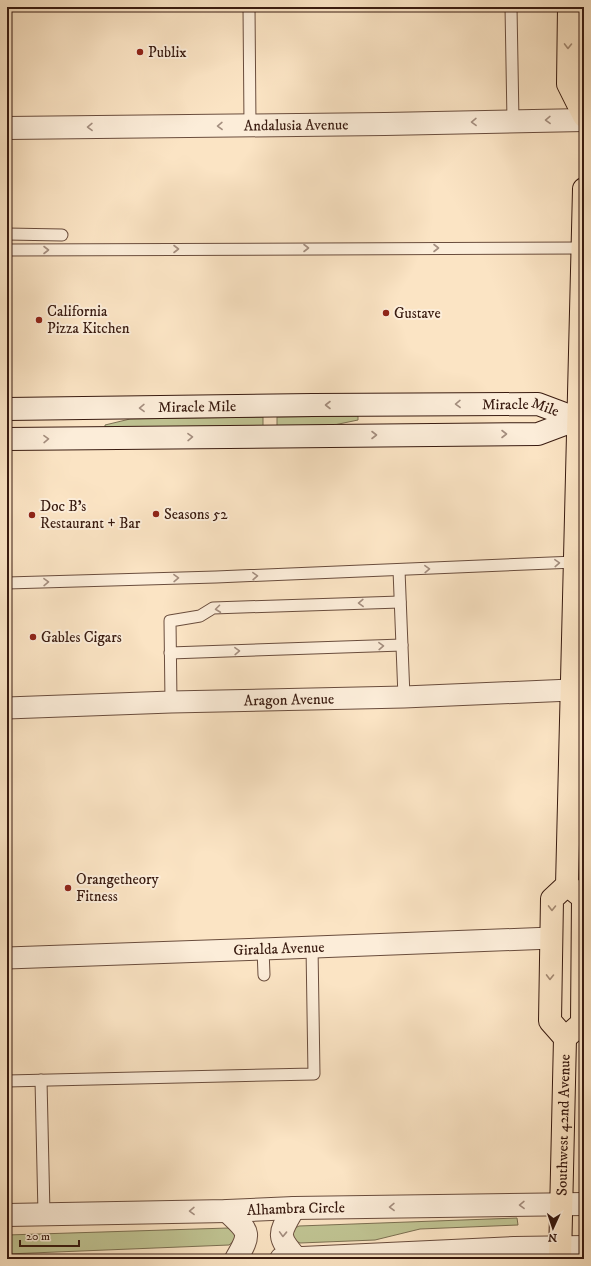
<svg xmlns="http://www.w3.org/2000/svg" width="591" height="1266" viewBox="0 0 591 1266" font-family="'IM FELL DW Pica',serif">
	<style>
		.green { fill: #c0c493; stroke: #7c7052 }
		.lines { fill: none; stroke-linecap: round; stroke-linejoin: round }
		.service-casing { stroke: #6a4d3d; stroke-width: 13 }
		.minor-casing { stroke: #6a4d3d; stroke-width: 23 }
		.tertiary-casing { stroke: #6a4d3d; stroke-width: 24 }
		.secondary-casing { stroke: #391b10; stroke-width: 24 }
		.primary-casing { stroke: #391b10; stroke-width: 24 }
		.service { stroke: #fcedd9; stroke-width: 11 }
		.minor { stroke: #fcedd9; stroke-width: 21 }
		.tertiary { stroke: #fcedd9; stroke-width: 22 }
		.secondary { stroke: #fcedd9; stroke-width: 22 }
		.primary { stroke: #fbe4c4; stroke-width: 22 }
		.oneway { stroke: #a48a73 }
		.oneway2 { stroke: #a48e7f }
		.poi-dot { fill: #8f2418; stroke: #fcedd9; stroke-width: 1.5 }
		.labels { text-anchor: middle; stroke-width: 4; stroke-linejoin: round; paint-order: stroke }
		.poi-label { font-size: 15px; fill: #391b10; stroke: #fcedd9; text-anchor: start }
		.street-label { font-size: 15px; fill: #391b10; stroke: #fcedd9 }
	</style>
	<rect width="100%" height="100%" fill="#fbe4c4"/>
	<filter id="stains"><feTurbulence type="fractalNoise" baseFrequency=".005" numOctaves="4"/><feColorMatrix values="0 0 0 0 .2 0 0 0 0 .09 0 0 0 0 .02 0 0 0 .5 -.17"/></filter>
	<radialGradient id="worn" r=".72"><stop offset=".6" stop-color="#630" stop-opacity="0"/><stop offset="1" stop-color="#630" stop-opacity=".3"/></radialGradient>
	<g class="green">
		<polygon points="358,416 358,420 334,425 277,426 277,417"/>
		<polygon points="263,417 263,426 105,427 105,425 130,419"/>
		<polygon points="517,1218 518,1225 420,1229 375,1240 300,1243 294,1240 292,1235 293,1229 299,1226"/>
		<polygon points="228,1228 233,1231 236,1235 234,1241 229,1245 7,1254 7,1235"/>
	</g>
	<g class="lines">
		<g class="service-casing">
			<g id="service">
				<polyline points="249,7 250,125"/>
				<polyline points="511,7 513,121"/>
				<polyline points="7,234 62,235"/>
				<polyline points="7,250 583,248"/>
				<polyline points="399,570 404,697"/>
				<polyline points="7,583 216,577 575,562"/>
				<polyline points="170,653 402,645"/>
				<polyline points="171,702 170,621 200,616 213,608 400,602"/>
				<polyline points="263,949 264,975"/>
				<polyline points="41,1080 44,1214"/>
				<polyline points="7,1081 314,1074 312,947"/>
			</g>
		</g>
		<g class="minor-casing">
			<g id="minor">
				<path id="s1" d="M7 708 171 702 404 697 571 690"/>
				<path id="s2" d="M7 958 263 949 551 938"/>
			</g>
		</g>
		<g class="tertiary-casing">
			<g id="tertiary">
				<path id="s3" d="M7 128 385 124 584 120"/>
				<path d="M294 1208C279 1234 276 1235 296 1258"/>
				<path d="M227 1211C249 1232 252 1232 236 1259"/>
				<path id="s4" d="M7 1215 227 1211 294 1208 584 1204"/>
				<polyline points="281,1259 514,1248 584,1247"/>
			</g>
		</g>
		<g class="secondary-casing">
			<g id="secondary">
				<path id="s5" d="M7 409 313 405 538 404 578 419"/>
				<polyline points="7,439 538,434 578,419"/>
			</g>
		</g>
		<g class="primary-casing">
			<g id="primary">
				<polyline points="569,7 568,84 584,116"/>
				<polyline points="565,1038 582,1023 583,898 567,885"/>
				<path id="s6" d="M560 1259 565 1038 550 1021 552 899 567 885 584 189"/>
			</g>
		</g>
		<use href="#service" class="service"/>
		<use href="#minor" class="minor"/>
		<use href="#tertiary" class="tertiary"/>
		<use href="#secondary" class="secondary"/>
		<use href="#primary" class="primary"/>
	</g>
	<defs><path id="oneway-chevron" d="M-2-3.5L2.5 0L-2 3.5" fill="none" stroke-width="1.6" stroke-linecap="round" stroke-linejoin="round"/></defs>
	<g class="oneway">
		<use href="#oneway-chevron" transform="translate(568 46) rotate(91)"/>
		<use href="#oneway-chevron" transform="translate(552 908) rotate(91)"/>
		<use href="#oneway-chevron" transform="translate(550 977) rotate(91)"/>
	</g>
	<g class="oneway2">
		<use href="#oneway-chevron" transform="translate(548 120) rotate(179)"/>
		<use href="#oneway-chevron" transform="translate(474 122) rotate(179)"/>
		<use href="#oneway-chevron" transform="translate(220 126) rotate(179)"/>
		<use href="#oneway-chevron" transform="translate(90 127) rotate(179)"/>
		<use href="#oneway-chevron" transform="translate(306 248)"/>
		<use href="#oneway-chevron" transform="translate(436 248)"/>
		<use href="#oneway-chevron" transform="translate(176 249)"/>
		<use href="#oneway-chevron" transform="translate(46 250)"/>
		<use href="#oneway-chevron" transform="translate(458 404) rotate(179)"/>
		<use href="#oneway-chevron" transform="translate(328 405) rotate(-180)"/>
		<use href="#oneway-chevron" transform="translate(142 408) rotate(179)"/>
		<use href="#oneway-chevron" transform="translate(504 434)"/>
		<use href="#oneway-chevron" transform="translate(374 435)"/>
		<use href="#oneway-chevron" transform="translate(190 437) rotate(-1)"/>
		<use href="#oneway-chevron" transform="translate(46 439) rotate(-1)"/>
		<use href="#oneway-chevron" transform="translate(557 563) rotate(-3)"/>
		<use href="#oneway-chevron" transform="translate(427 569) rotate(-2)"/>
		<use href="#oneway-chevron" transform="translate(255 576) rotate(-2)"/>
		<use href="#oneway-chevron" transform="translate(176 578) rotate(-1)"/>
		<use href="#oneway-chevron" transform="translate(46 582) rotate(-1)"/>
		<use href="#oneway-chevron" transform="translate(361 603) rotate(178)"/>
		<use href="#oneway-chevron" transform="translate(218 609) rotate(173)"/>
		<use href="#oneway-chevron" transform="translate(381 646) rotate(-2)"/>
		<use href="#oneway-chevron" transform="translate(237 651) rotate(-2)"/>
		<use href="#oneway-chevron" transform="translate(522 1205) rotate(179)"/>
		<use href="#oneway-chevron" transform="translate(392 1207) rotate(179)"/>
		<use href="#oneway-chevron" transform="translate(192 1211) rotate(179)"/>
		<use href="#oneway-chevron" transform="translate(283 1234) rotate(92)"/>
	</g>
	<g class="poi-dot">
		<circle cx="140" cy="52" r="4"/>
		<circle cx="386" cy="313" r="4"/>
		<circle cx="39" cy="320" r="4"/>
		<circle cx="156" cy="514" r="4"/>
		<circle cx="32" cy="515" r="4"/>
		<circle cx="33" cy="637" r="4"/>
		<circle cx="68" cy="888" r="4"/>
	</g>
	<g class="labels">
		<g class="poi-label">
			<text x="148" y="57">Publix</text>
			<text x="47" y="316">California<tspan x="47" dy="17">Pizza Kitchen</tspan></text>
			<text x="394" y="318">Gustave</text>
			<text x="40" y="511">Doc B's<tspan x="40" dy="17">Restaurant + Bar</tspan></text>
			<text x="164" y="519">Seasons 52</text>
			<text x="41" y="642">Gables Cigars</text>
			<text x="76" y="884">Orangetheory<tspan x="76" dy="17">Fitness</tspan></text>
		</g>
		<g class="street-label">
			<text dy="5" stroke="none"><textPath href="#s3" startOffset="289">Andalusia Avenue</textPath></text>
			<text dy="5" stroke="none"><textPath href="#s5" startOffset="190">Miracle Mile</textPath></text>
			<text dy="5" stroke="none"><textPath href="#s5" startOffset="514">Miracle Mile</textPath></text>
			<text dy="5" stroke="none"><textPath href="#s1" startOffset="282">Aragon Avenue</textPath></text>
			<text dy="5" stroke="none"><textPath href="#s2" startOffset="272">Giralda Avenue</textPath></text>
			<text dy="5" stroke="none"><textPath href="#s6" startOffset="134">Southwest 42nd Avenue</textPath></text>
			<text dy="5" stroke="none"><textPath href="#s4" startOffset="289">Alhambra Circle</textPath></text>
		</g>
	</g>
	<rect width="591" height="1266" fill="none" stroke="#fbe4c4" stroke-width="24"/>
	<rect x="8" y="8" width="575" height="1250" fill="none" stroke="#391b10" stroke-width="2"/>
	<rect x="12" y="12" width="567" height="1242" fill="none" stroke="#391b10"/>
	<g transform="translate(553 1228) rotate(183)" stroke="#fcedd9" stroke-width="3" paint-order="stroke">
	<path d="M0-3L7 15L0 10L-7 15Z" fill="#391b10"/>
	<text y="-6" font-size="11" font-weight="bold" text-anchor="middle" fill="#391b10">N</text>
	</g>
	<path d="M20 1240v6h59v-6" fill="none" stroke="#391b10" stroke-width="2"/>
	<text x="26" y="1240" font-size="12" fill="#391b10" stroke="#fcedd9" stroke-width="3" paint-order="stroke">20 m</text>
	<rect width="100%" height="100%" filter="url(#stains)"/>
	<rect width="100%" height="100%" fill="url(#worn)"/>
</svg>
